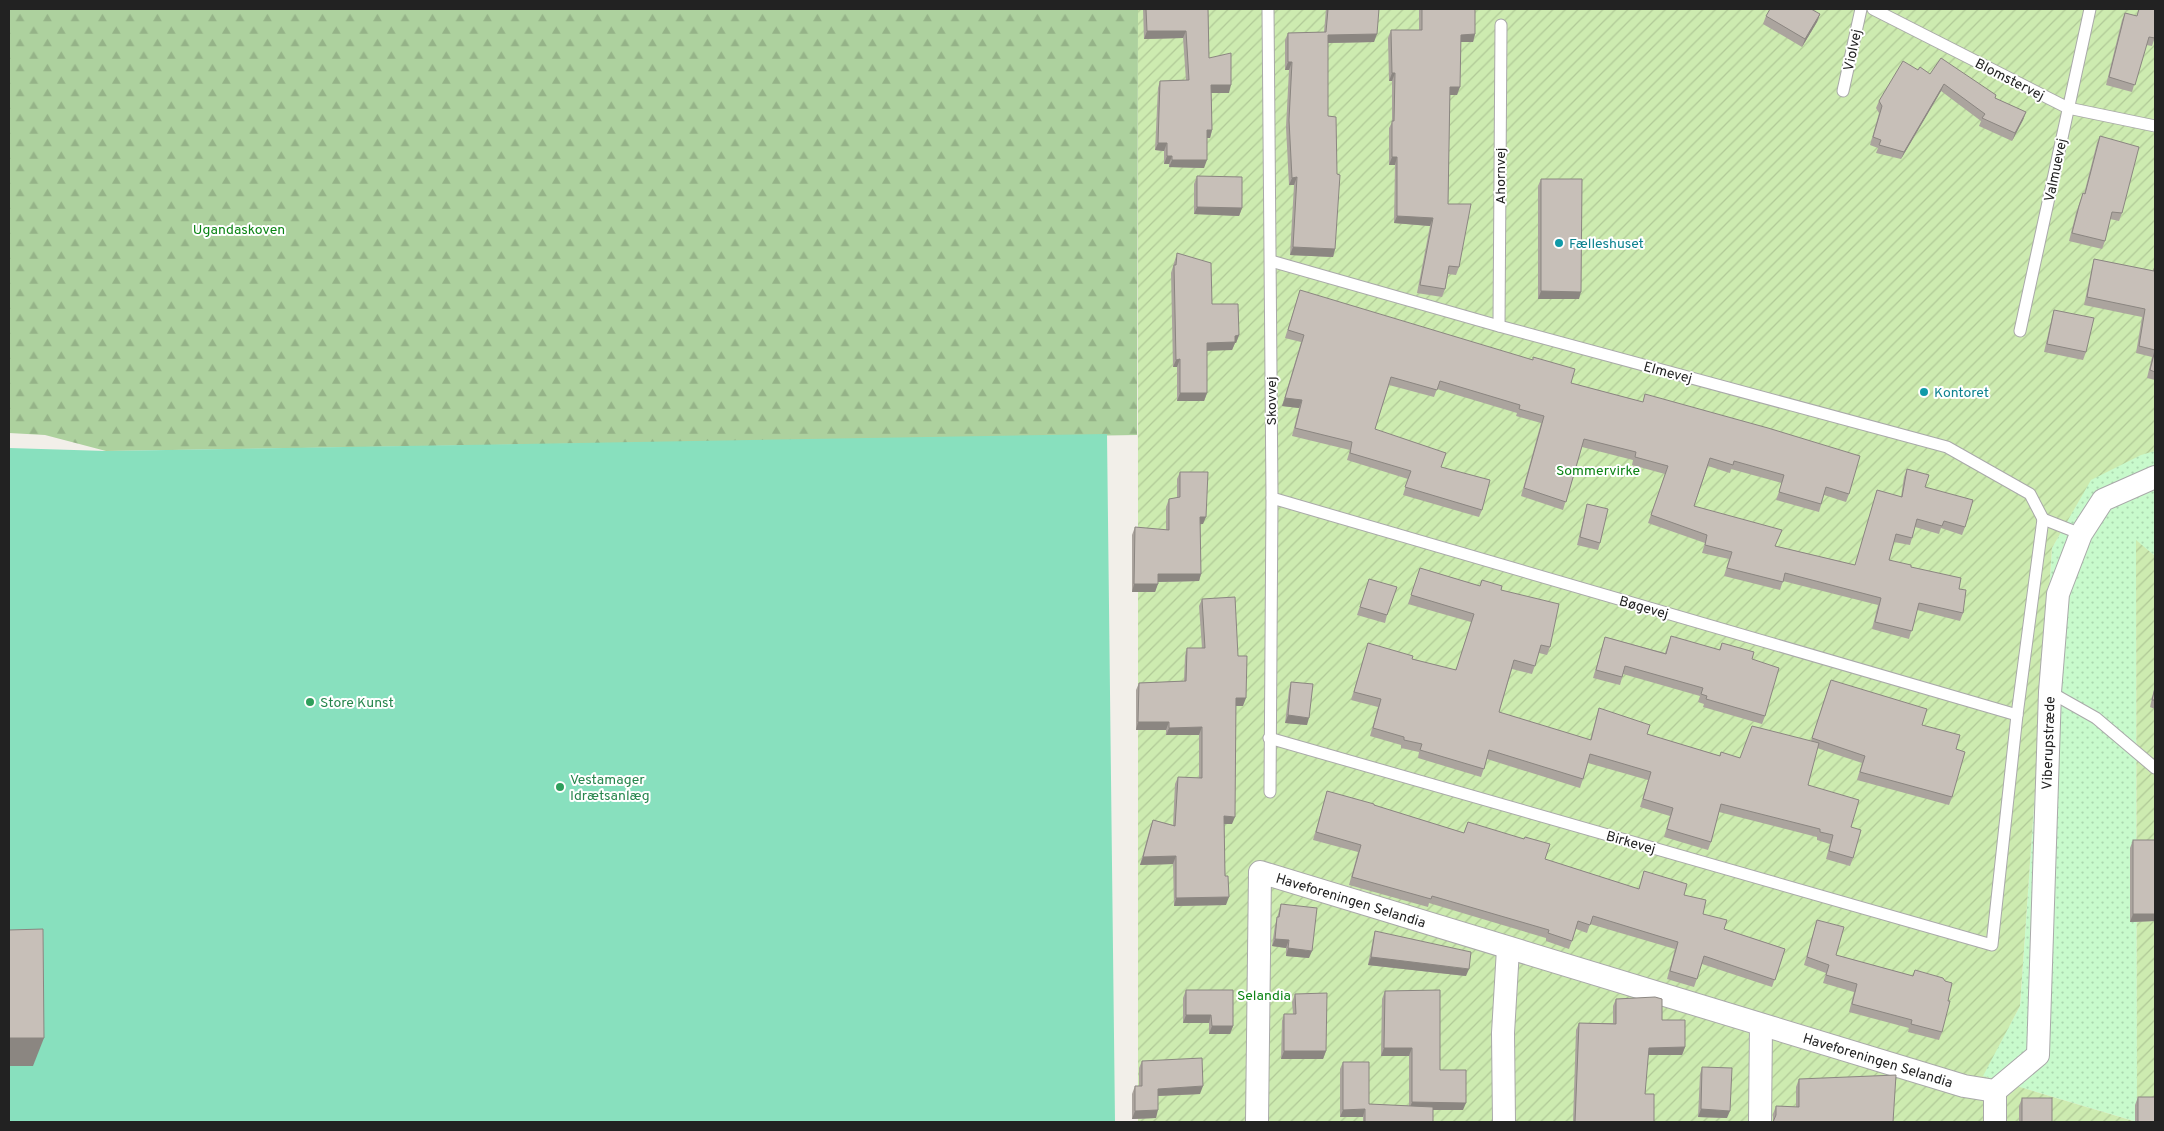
<svg xmlns="http://www.w3.org/2000/svg" width="2164" height="1131" viewBox="0 0 2164 1131" font-family="Overpass,sans-serif">
	<style>
		.forest { fill: url(#forest-firs) }
		.park { fill: url(#park-dots) }
		.garden { fill: url(#garden-furrows) }
		.pitch { fill: #88e0be }
		.lines { fill: none; stroke-linecap: round; stroke-linejoin: round }
		.lane-casing { stroke: #a9a9a9; stroke-width: 13 }
		.street-casing { stroke: #a9a9a9; stroke-width: 24 }
		.lane { stroke: #fff; stroke-width: 11 }
		.street { stroke: #fff; stroke-width: 22 }
		.wall { fill: #aba49e }
		.shaded-wall { fill: #8b8681 }
		.building { fill: #c7bfb8; stroke: #8b8681 }
		.culture-dot { fill: #0f9aa8; stroke: #fff; stroke-width: 2 }
		.leisure-dot { fill: #2e9e5b; stroke: #fff; stroke-width: 2 }
		.labels { text-anchor: middle; stroke-width: 4; stroke-linejoin: round; paint-order: stroke }
		.street-label { font-size: 14px; fill: #222; stroke: #fff }
		.park-label { font-size: 14px; fill: #0c8416; stroke: #fff }
		.culture-label { font-size: 14px; fill: #0d838f; stroke: #fff; text-anchor: start }
		.leisure-label { font-size: 14px; fill: #27864d; stroke: #fff; text-anchor: start }
	</style>
	<defs>
		<pattern id="forest-firs" width="22" height="20" patternUnits="userSpaceOnUse" patternTransform="scale(1.25)"><rect width="22" height="20" fill="#add19e"/><path d="M5 1l3.5 6h-7zM16 11l3.5 6h-7z" fill="#95b388"/></pattern>
		<pattern id="park-dots" width="8" height="8" patternUnits="userSpaceOnUse" patternTransform="scale(1.25)"><rect width="8" height="8" fill="#c8facc"/><path d="M2 2h.1M6 6h.1" fill="none" stroke="#acd6af" stroke-width="1.8" stroke-linecap="round"/></pattern>
		<pattern id="garden-furrows" width="10" height="10" patternUnits="userSpaceOnUse" patternTransform="scale(1.25)"><rect width="10" height="10" fill="#cdebb0"/><path d="M-1 1l2-2M0 10L10 0M9 11l2-2" fill="none" stroke="#b0c997"/></pattern>
	</defs>
	<rect width="100%" height="100%" fill="#f2efe9"/>
	<polygon class="forest" points="9,9 1138,9 1137,435 106,451 45,435 9,433"/>
	<polygon class="park" points="1702,9 2155,387 2155,556 2136,541 2137,1122 1982,1076 2020,1006 2052,548 2090,480"/>
	<polygon class="garden" points="1138,9 2155,9 2155,451 2141,455 2091,480 2052,548 2020,1006 1983,1076 2137,1122 2136,540 2155,556 2155,1122 1138,1122"/>
	<polygon class="pitch" points="1107,434 1115,1122 9,1122 9,448 106,451"/>
	<g class="lines">
		<g class="lane-casing">
			<g id="lane">
				<polyline points="1268,9 1272,498 1270,792"/>
				<polyline points="1873,9 2068,108 2155,126"/>
				<polyline points="1843,91 1861,9"/>
				<polyline points="1271,261 1499,326 1947,447 2030,494 2043,519"/>
				<polyline points="1499,326 1501,25"/>
				<polyline points="2020,331 2090,9"/>
				<polyline points="1272,498 2017,715"/>
				<polyline points="2043,519 2081,534"/>
				<polyline points="2050,692 2096,718 2155,768"/>
				<polyline points="1269,738 1992,945 2017,715 2043,519"/>
			</g>
		</g>
		<g class="street-casing">
			<g id="street">
				<polyline points="1995,1091 1995,1122"/>
				<polyline points="1257,1122 1260,872 1964,1086 1995,1091 2038,1055 2050,692 2058,594 2081,534 2103,500 2155,477"/>
				<polyline points="1504,1122 1503,1033 1508,949"/>
				<polyline points="1760,1122 1761,1025"/>
			</g>
		</g>
		<use href="#lane" class="lane"/>
		<use href="#street" class="street"/>
	</g>
	<g class="wall">
		<polygon points="1143,9 1208,9 1209,58 1229,93 1211,93 1212,130 1210,138 1207,138 1204,168 1169,167 1169,164 1164,164 1164,151 1155,150 1158,88 1160,81 1186,80 1183,38 1144,39"/>
		<polygon points="1326,9 1379,9 1374,42 1328,43 1328,116 1335,249 1333,257 1290,255 1294,185 1289,185 1286,127 1289,70 1285,70 1285,40 1288,33 1324,32"/>
		<polygon points="1419,9 1475,9 1475,34 1473,42 1461,42 1457,95 1450,95 1448,204 1459,267 1456,275 1448,274 1445,289 1442,297 1417,293 1430,226 1394,223 1395,165 1389,165 1389,128 1392,122 1392,81 1389,81 1388,38 1391,30 1419,30"/>
		<polygon points="2139,9 2155,9 2155,37 2152,46 2146,45 2132,92 2106,85 2122,20 2125,13 2137,16"/>
		<polygon points="1820,14 1817,22 1802,47 1763,24 1766,16"/>
		<polygon points="1918,70 1930,74 1995,98 2026,112 2023,120 2012,141 1979,126 1981,121 1941,91 1901,159 1876,153 1878,148 1870,145 1879,113 1876,108 1879,101"/>
		<polygon points="2100,136 2122,213 2119,221 2110,219 2105,241 2102,249 2069,241 2076,213 2083,193 2084,194 2097,143"/>
		<polygon points="1197,176 1242,208 1239,216 1194,214 1194,184"/>
		<polygon points="1541,179 1579,299 1538,299 1538,186"/>
		<polygon points="1177,253 1212,304 1239,335 1236,343 1235,343 1232,350 1207,350 1207,393 1204,401 1177,401 1177,367 1173,367 1171,273"/>
		<polygon points="2094,259 2153,271 2155,264 2155,380 2147,378 2152,357 2136,353 2142,317 2084,305 2092,267"/>
		<polygon points="1300,290 1571,383 1643,402 1645,394 1849,494 1846,502 1824,495 1819,512 1776,500 1782,483 1731,469 1730,473 1708,466 1694,506 1776,546 1855,565 1877,490 1901,497 1904,477 1907,469 1965,527 1962,535 1941,528 1939,534 1915,527 1910,545 1894,542 1889,560 1911,567 1959,589 1963,613 1960,621 1917,610 1909,639 1872,629 1878,605 1783,581 1780,590 1724,576 1729,559 1702,553 1705,543 1648,523 1665,474 1632,465 1633,460 1582,447 1563,510 1521,496 1541,423 1516,416 1517,413 1437,389 1434,397 1389,385 1375,429 1441,467 1482,510 1479,517 1403,495 1408,479 1347,460 1350,450 1292,436 1299,408 1282,406 1301,342 1285,338"/>
		<polygon points="2054,310 2086,352 2083,360 2044,352 2052,317"/>
		<polygon points="1180,472 1203,524 1200,524 1201,574 1199,581 1158,582 1155,592 1132,592 1132,535 1135,527 1166,530 1166,507 1169,499 1177,498 1177,479"/>
		<polygon points="1587,504 1600,543 1598,550 1577,545 1585,512"/>
		<polygon points="1420,568 1480,586 1482,580 1501,590 1550,647 1547,655 1539,653 1532,674 1512,669 1499,712 1590,740 1599,708 1647,734 1720,756 1740,758 1811,741 1828,688 1922,725 1956,749 1952,797 1949,805 1857,780 1862,763 1817,748 1808,785 1851,827 1853,858 1850,866 1826,859 1830,844 1817,840 1817,837 1719,812 1711,842 1708,850 1664,837 1670,816 1640,807 1648,780 1588,763 1580,788 1487,759 1481,777 1418,758 1419,752 1401,748 1401,745 1370,736 1378,707 1351,700 1368,643 1412,659 1456,670 1471,622 1408,604"/>
		<polygon points="1369,579 1387,615 1385,623 1357,615"/>
		<polygon points="1202,599 1238,656 1243,706 1236,706 1232,824 1224,824 1226,905 1174,906 1173,864 1140,865 1150,828 1153,820 1173,825 1175,784 1178,777 1199,778 1199,735 1166,735 1166,730 1136,730 1136,690 1139,683 1184,681 1185,656 1187,648 1202,648 1199,606"/>
		<polygon points="1671,636 1719,650 1722,643 1752,659 1765,716 1762,724 1703,707 1704,704 1698,702 1700,696 1623,674 1620,685 1593,678 1605,637 1665,653"/>
		<polygon points="1291,682 1307,725 1285,723 1289,690"/>
		<polygon points="2155,685 2155,709 2150,707"/>
		<polygon points="1327,791 1464,833 1468,822 1545,859 1639,889 1644,871 1684,895 1703,914 1724,929 1785,949 1772,987 1702,964 1694,987 1667,979 1675,949 1590,924 1587,933 1576,929 1569,949 1546,941 1546,938 1429,903 1428,907 1349,885 1358,852 1313,840"/>
		<polygon points="2133,840 2155,840 2155,921 2130,922 2130,848"/>
		<polygon points="1281,904 1309,958 1286,956 1286,948 1272,946 1275,925"/>
		<polygon points="1817,920 1836,955 1913,976 1915,970 1948,1001 1942,1032 1939,1040 1908,1032 1909,1028 1849,1012 1854,992 1823,983 1826,973 1804,965"/>
		<polygon points="1375,931 1466,976 1368,965 1373,939"/>
		<polygon points="1186,990 1233,1026 1230,1034 1209,1034 1209,1023 1183,1023 1183,998"/>
		<polygon points="1385,991 1440,1070 1463,1110 1433,1110 1433,1122 1363,1122 1363,1117 1340,1117 1340,1069 1343,1062 1369,1104 1409,1106 1409,1056 1381,1056 1382,999"/>
		<polygon points="1295,994 1326,1051 1323,1059 1281,1059 1282,1021 1284,1014 1293,1014 1292,1002"/>
		<polygon points="1616,999 1662,1020 1685,1047 1682,1055 1648,1055 1645,1094 1654,1122 1573,1122 1576,1030 1579,1023 1613,1023 1613,1006"/>
		<polygon points="1142,1061 1200,1094 1158,1096 1156,1118 1132,1119 1132,1094 1135,1086 1139,1086 1139,1068"/>
		<polygon points="1702,1067 1727,1118 1698,1117 1700,1074"/>
		<polygon points="1799,1079 1893,1122 1773,1121 1773,1114 1776,1106 1796,1107 1796,1087"/>
		<polygon points="2138,1097 2155,1122 2135,1122 2135,1105"/>
		<polygon points="2022,1098 2052,1122 2019,1122 2019,1106"/>
	</g>
	<g class="shaded-wall">
		<polygon points="1820,14 1817,22 1802,47 1805,39"/>
		<polygon points="1147,31 1186,31 1183,38 1144,39"/>
		<polygon points="1377,34 1374,42 1326,43 1328,35"/>
		<polygon points="1475,34 1473,42 1458,42 1461,35"/>
		<polygon points="1288,62 1292,62 1289,70 1285,70"/>
		<polygon points="1392,73 1395,73 1392,81 1389,81"/>
		<polygon points="1944,84 1941,91 1901,159 1904,152"/>
		<polygon points="1211,85 1231,85 1229,93 1208,93"/>
		<polygon points="1450,87 1460,87 1457,95 1447,95"/>
		<polygon points="2026,112 2023,120 2012,141 2015,133"/>
		<polygon points="1207,130 1212,130 1210,138 1204,138"/>
		<polygon points="1158,143 1167,143 1164,151 1155,150"/>
		<polygon points="1167,156 1172,156 1169,164 1164,164"/>
		<polygon points="1392,157 1397,157 1395,165 1389,165"/>
		<polygon points="1172,160 1207,160 1204,168 1169,167"/>
		<polygon points="1297,177 1294,185 1289,185 1292,178"/>
		<polygon points="1197,207 1242,208 1239,216 1194,214"/>
		<polygon points="1397,216 1433,218 1430,226 1394,223"/>
		<polygon points="1293,247 1335,249 1333,257 1290,255"/>
		<polygon points="1541,291 1581,292 1579,299 1538,299"/>
		<polygon points="1239,335 1236,343 1235,343 1232,350 1205,351 1207,343"/>
		<polygon points="1180,359 1177,367 1173,367 1176,360"/>
		<polygon points="1180,393 1207,393 1204,401 1177,401"/>
		<polygon points="1285,398 1302,400 1299,408 1282,406"/>
		<polygon points="1200,517 1206,517 1203,524 1197,524"/>
		<polygon points="1158,574 1201,574 1199,581 1155,582"/>
		<polygon points="1134,584 1158,584 1155,592 1132,592"/>
		<polygon points="1236,698 1246,698 1243,706 1233,706"/>
		<polygon points="1288,715 1309,718 1307,725 1285,723"/>
		<polygon points="1138,722 1169,722 1166,730 1136,730"/>
		<polygon points="1202,727 1199,735 1166,735 1169,728"/>
		<polygon points="1224,816 1235,817 1232,824 1221,824"/>
		<polygon points="1176,856 1173,864 1140,865 1143,857"/>
		<polygon points="1229,897 1226,905 1174,906 1176,898"/>
		<polygon points="2133,914 2155,914 2155,921 2130,922"/>
		<polygon points="1275,939 1289,940 1286,948 1272,946"/>
		<polygon points="1288,948 1312,951 1309,958 1286,956"/>
		<polygon points="1371,957 1469,969 1466,976 1368,965"/>
		<polygon points="1186,1015 1211,1015 1209,1023 1183,1023"/>
		<polygon points="1212,1026 1233,1026 1230,1034 1209,1034"/>
		<polygon points="9,1038 44,1038 33,1066 9,1066"/>
		<polygon points="1685,1047 1682,1055 1646,1055 1649,1048"/>
		<polygon points="1384,1048 1412,1048 1409,1056 1381,1056"/>
		<polygon points="1284,1051 1326,1051 1323,1059 1281,1059"/>
		<polygon points="1203,1086 1200,1094 1155,1096 1158,1089"/>
		<polygon points="1412,1102 1466,1103 1463,1110 1409,1110"/>
		<polygon points="1365,1109 1363,1117 1340,1117 1343,1110"/>
		<polygon points="1701,1109 1730,1111 1727,1118 1698,1117"/>
		<polygon points="1158,1110 1156,1118 1132,1119 1135,1111"/>
	</g>
	<g class="building">
		<polygon points="1146,9 1208,9 1209,58 1231,53 1231,85 1211,85 1212,130 1207,130 1207,160 1172,160 1172,156 1167,156 1167,143 1158,143 1160,81 1189,80 1186,31 1147,31"/>
		<polygon points="1328,9 1379,9 1377,34 1328,35 1328,116 1336,117 1337,174 1340,175 1335,249 1293,247 1297,177 1292,178 1289,120 1292,62 1288,62 1288,33 1326,32"/>
		<polygon points="1422,9 1475,9 1475,34 1461,35 1460,87 1450,87 1448,204 1471,204 1459,267 1449,266 1445,289 1420,285 1433,218 1397,216 1397,157 1392,157 1392,121 1394,121 1395,73 1392,73 1391,30 1422,30"/>
		<polygon points="1770,9 1811,9 1820,14 1805,39 1766,16"/>
		<polygon points="2139,9 2155,9 2155,38 2149,37 2135,85 2109,77 2125,13 2137,16"/>
		<polygon points="1941,58 1996,95 1995,98 2026,112 2015,133 1982,118 1985,114 1944,84 1904,152 1879,145 1881,140 1873,137 1882,106 1879,101 1903,61 1918,70 1920,67 1930,74"/>
		<polygon points="2100,136 2139,147 2122,213 2112,212 2105,241 2072,233 2079,206 2083,193 2085,194"/>
		<polygon points="1197,176 1242,177 1242,208 1197,207"/>
		<polygon points="1541,179 1582,179 1581,292 1541,291"/>
		<polygon points="1177,253 1211,263 1212,304 1238,304 1239,335 1235,336 1235,342 1207,343 1207,393 1180,393 1180,359 1176,360 1174,265 1176,265"/>
		<polygon points="2094,259 2154,271 2155,264 2155,372 2150,370 2155,350 2139,346 2145,309 2087,297"/>
		<polygon points="1300,290 1533,360 1533,357 1575,369 1571,383 1643,402 1645,394 1768,428 1860,456 1849,494 1826,487 1821,504 1779,492 1784,475 1734,461 1733,465 1710,458 1694,506 1782,530 1775,546 1855,565 1877,490 1902,497 1907,469 1929,475 1925,487 1973,500 1965,527 1944,521 1942,526 1917,519 1912,538 1896,534 1889,560 1911,565 1911,567 1961,578 1959,589 1966,590 1963,613 1919,603 1912,631 1875,622 1881,598 1785,573 1783,582 1727,568 1732,552 1705,545 1707,535 1651,515 1668,466 1635,457 1636,452 1584,439 1566,502 1524,488 1544,416 1519,409 1520,405 1440,381 1437,390 1391,377 1375,429 1446,453 1441,467 1490,480 1482,510 1405,487 1411,471 1350,453 1352,442 1295,428 1302,400 1285,398 1304,335 1288,330"/>
		<polygon points="2054,310 2094,318 2086,352 2047,344"/>
		<polygon points="1180,472 1208,472 1206,517 1200,517 1201,574 1158,574 1158,584 1134,584 1135,527 1169,530 1169,499 1180,497"/>
		<polygon points="1587,504 1608,509 1600,543 1580,537"/>
		<polygon points="1420,568 1480,586 1482,580 1502,586 1501,590 1559,604 1550,647 1541,645 1535,666 1514,660 1499,712 1591,740 1599,708 1650,725 1647,734 1720,756 1721,752 1740,758 1752,726 1819,743 1808,785 1859,800 1851,827 1861,830 1853,858 1829,851 1833,835 1820,832 1820,829 1721,804 1711,842 1667,829 1673,808 1643,799 1651,772 1590,754 1583,779 1489,750 1484,769 1420,750 1422,744 1404,740 1404,737 1373,728 1381,699 1354,692 1368,643 1413,656 1412,659 1456,670 1474,614 1411,595"/>
		<polygon points="1369,579 1397,587 1387,615 1360,607"/>
		<polygon points="1235,597 1238,656 1247,656 1246,698 1236,698 1235,817 1224,816 1225,876 1228,876 1229,897 1176,898 1176,856 1143,857 1153,820 1175,826 1178,777 1202,778 1202,727 1169,728 1169,722 1138,722 1139,683 1186,681 1187,648 1205,648 1202,599"/>
		<polygon points="1671,636 1720,650 1722,643 1754,652 1752,659 1779,668 1765,716 1706,699 1707,696 1701,694 1703,688 1625,666 1622,677 1596,670 1605,637 1666,654"/>
		<polygon points="1831,680 1927,709 1922,725 1960,735 1956,749 1965,752 1952,797 1860,772 1865,756 1812,738"/>
		<polygon points="1291,682 1313,684 1309,718 1288,715"/>
		<polygon points="2155,688 2155,700 2152,700"/>
		<polygon points="1327,791 1374,804 1374,805 1464,833 1468,822 1524,839 1525,837 1550,844 1545,859 1639,889 1644,871 1687,884 1684,895 1706,900 1703,914 1727,920 1724,929 1785,949 1775,980 1704,956 1697,979 1670,971 1678,942 1593,916 1590,925 1578,921 1572,941 1548,933 1549,930 1432,896 1431,899 1352,877 1361,845 1316,832"/>
		<rect x="2133" y="840" width="22" height="74"/>
		<polygon points="1281,904 1317,908 1312,951 1288,948 1289,940 1275,939 1277,917 1279,917"/>
		<polygon points="1817,920 1844,927 1836,955 1913,976 1915,970 1943,978 1945,981 1952,983 1948,1001 1950,1001 1942,1032 1911,1024 1912,1020 1852,1004 1857,984 1826,975 1829,965 1807,957"/>
		<polygon points="43,929 44,1038 9,1038 9,930"/>
		<polygon points="1375,931 1471,952 1469,969 1371,957"/>
		<polygon points="1186,990 1233,990 1233,1026 1212,1026 1211,1015 1186,1015"/>
		<polygon points="1440,990 1440,1070 1466,1070 1466,1103 1412,1102 1412,1048 1384,1048 1385,991"/>
		<polygon points="1327,993 1326,1051 1284,1051 1284,1014 1296,1014 1295,994"/>
		<polygon points="1655,997 1662,999 1662,1020 1685,1020 1685,1047 1649,1048 1645,1094 1654,1094 1654,1122 1575,1122 1579,1023 1616,1024 1616,999"/>
		<polygon points="1202,1058 1203,1086 1158,1089 1158,1110 1135,1111 1135,1086 1142,1086 1142,1061"/>
		<polygon points="1343,1062 1369,1062 1369,1104 1433,1107 1433,1122 1365,1122 1365,1109 1343,1110"/>
		<polygon points="1702,1067 1732,1068 1730,1111 1701,1109"/>
		<polygon points="1896,1075 1893,1122 1773,1122 1776,1115 1776,1106 1799,1107 1799,1079"/>
		<rect x="2138" y="1097" width="17" height="25"/>
		<rect x="2022" y="1098" width="30" height="24"/>
	</g>
	<g class="culture-dot">
		<circle cx="1559" cy="243" r="5"/>
		<circle cx="1924" cy="392" r="5"/>
	</g>
	<g class="leisure-dot">
		<circle cx="310" cy="702" r="5"/>
		<circle cx="560" cy="787" r="5"/>
	</g>
	<g class="labels">
		<g class="street-label">
			<text transform="translate(1852 50) rotate(-78)" y="5">Violvej</text>
			<text transform="translate(2010 79) rotate(27)" y="5">Blomstervej</text>
			<text transform="translate(2055 170) rotate(-78)" y="5">Valmuevej</text>
			<text transform="translate(1500 176) rotate(-90)" y="5">Ahornvej</text>
			<text transform="translate(1668 372) rotate(15)" y="5">Elmevej</text>
			<text transform="translate(1271 401) rotate(-90)" y="5">Skovvej</text>
			<text transform="translate(1644 607) rotate(16)" y="5">Bøgevej</text>
			<text transform="translate(2048 743) rotate(-88)" y="5">Viberupstræde</text>
			<text transform="translate(1631 842) rotate(16)" y="5">Birkevej</text>
			<text transform="translate(1351 900) rotate(17)" y="5">Haveforeningen Selandia</text>
			<text transform="translate(1878 1060) rotate(17)" y="5">Haveforeningen Selandia</text>
		</g>
		<g class="park-label">
			<text x="239" y="234">Ugandaskoven</text>
			<text x="1598" y="475">Sommervirke</text>
			<text x="1264" y="1000">Selandia</text>
		</g>
		<g class="culture-label">
			<text x="1569" y="248">Fælleshuset</text>
			<text x="1934" y="397">Kontoret</text>
		</g>
		<g class="leisure-label">
			<text x="320" y="707">Store Kunst</text>
			<text x="570" y="784">Vestamager<tspan x="570" dy="16">Idrætsanlæg</tspan></text>
		</g>
	</g>
	<rect width="2164" height="1131" fill="none" stroke="#222222" stroke-width="20"/>
</svg>
